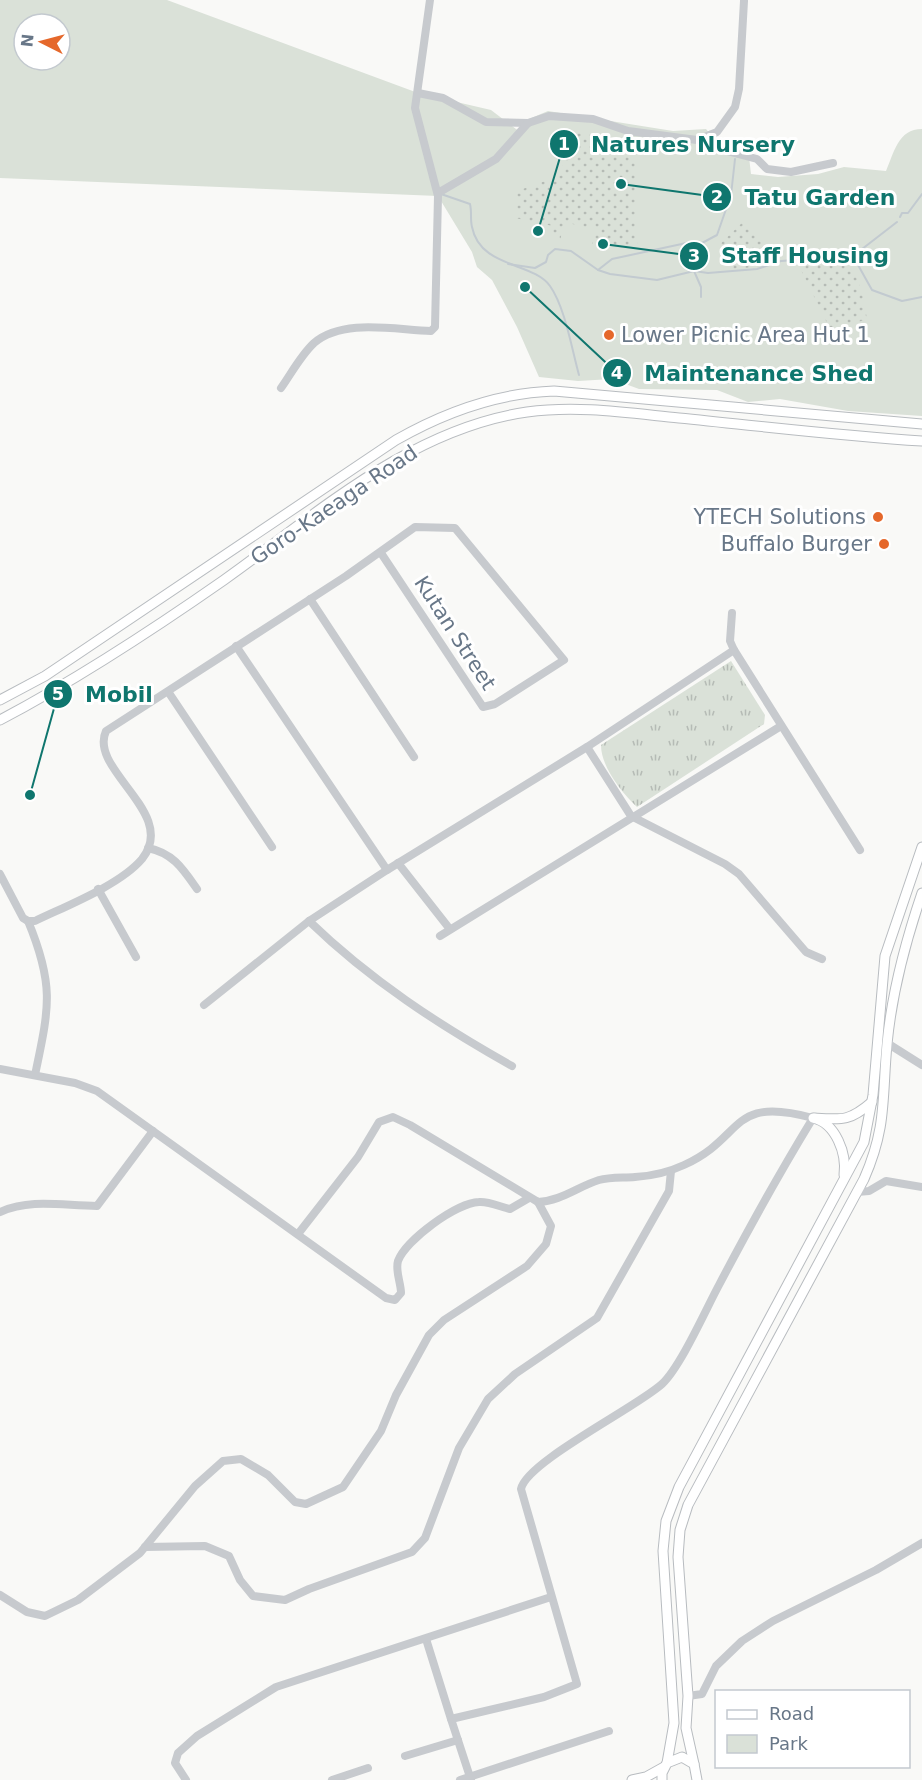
<svg xmlns="http://www.w3.org/2000/svg" width="922" height="1780" viewBox="0 0 922 1780" font-family="'DejaVu Sans',sans-serif">
	<style>
		.grass { fill: url(#grass-tufts) }
		.park { fill: #dae1d8; fill-rule: evenodd }
		.garden { fill: url(#garden-dots) }
		.lines { fill: none; stroke-linecap: round; stroke-linejoin: round }
		.stream { stroke: #c2cad0; stroke-width: 2 }
		.major-casing { stroke: #b8bcc0; stroke-width: 11 }
		.minor { stroke: #c7cace; stroke-width: 8 }
		.major { stroke: #fff; stroke-width: 9 }
		.poi-dot { fill: #e5682b; stroke: #fff; stroke-width: 2 }
		.labels { text-anchor: middle; stroke-width: 6; stroke-linejoin: round; paint-order: stroke }
		.poi-label { font-size: 21px; fill: #687788; stroke: #fff; text-anchor: end }
		.street-label { font-size: 21px; fill: #687788; stroke: #fff }
		.leader { fill: none; stroke: #0f766e; stroke-width: 2 }
		.callout-dot { fill: #0f766e; stroke: #fff; stroke-width: 2 }
		.mark-label { font-size: 18px; text-anchor: middle; font-weight: bold; fill: #fff }
		.callout-label { font-size: 22px; text-anchor: middle; font-weight: bold; fill: #0f766e; stroke: #fff; stroke-width: 6; stroke-linejoin: round; paint-order: stroke }
	</style>
	<defs>
		<pattern id="grass-tufts" width="24" height="20" patternUnits="userSpaceOnUse" patternTransform="scale(1.5)"><rect width="24" height="20" fill="#dae1d8"/><path d="M3 7l-1-3M5 7V3M7 7l1-3M15 17l-1-3M17 17v-4M19 17l1-3" fill="none" stroke="#b5bbb5"/></pattern>
		<pattern id="garden-dots" width="8" height="8" patternUnits="userSpaceOnUse" patternTransform="scale(1.5)"><rect width="8" height="8" fill="#dae1d8"/><path d="M2 2h.1M6 6h.1" fill="none" stroke="#b5bbb5" stroke-width="1.8" stroke-linecap="round"/></pattern>
	</defs>
	<rect width="100%" height="100%" fill="#f9f9f7"/>
	<path class="grass" d="M731 661 765 715 764 724 637 807C622 793 601 767 601 745Z"/>
	<path class="park" d="M0 0H167L418 93 491 110 520 132 529 119 548 111 673 131 706 129 725 152 749 157 751 174 778 177 818 174 844 167 886 171C894 153 898 129 922 129V416L848 411 780 399 748 402 717 390 639 389 612 379 578 381 539 377 517 327 492 280 477 267 472 252 438 196 0 178ZM24 24H60V60H24Z"/>
	<g class="garden">
		<polygon points="566,131 637,141 635,225 638,249 592,245 594,229 564,222 560,241 552,241 553,226 515,218 517,191 562,175"/>
		<polygon points="744,221 771,247 776,261 755,267 732,269 719,245"/>
		<path d="M843 260C861 277 863 295 867 319L831 331 798 264Z"/>
	</g>
	<g class="lines">
		<g class="stream">
			<path d="M441 194 470 204C472 212 470 219 472 227 480 268 533 262 550 286 565 307 572 350 579 375"/>
			<polyline points="900,217 902,213 908,213 922,194"/>
			<polyline points="853,256 872,290 902,301 922,297"/>
			<polyline points="508,264 535,268 546,262 548,255 555,249 571,251 598,270 610,274 657,280 694,271 701,287 701,297"/>
			<polyline points="598,270 612,259 691,242 702,243 717,235 731,195 735,159"/>
			<polyline points="694,271 708,273 757,269 781,261 853,256 897,222"/>
		</g>
		<g class="major-casing">
			<g id="major">
				<path d="M0 700 45 676 396 440C445 412 497 393 554 391L922 424"/>
				<path d="M0 720C78 679 151 631 224 580 317 514 410 429 527 412 578 405 629 413 679 418 760 426 841 436 922 441"/>
				<path d="M813 1118C836 1123 847 1154 844 1175"/>
				<path d="M815 1118C843 1120 850 1121 872 1102"/>
				<polyline points="667,1763 674,1723 663,1551 666,1521 679,1487 864,1142 873,1095 885,956 922,847"/>
				<path d="M694 1764 686 1728 688 1696 678 1557 680 1530 688 1505 864 1179C887 1127 882 1098 887 1044 892 992 905 943 922 893"/>
				<polyline points="632,1780 646,1777 664,1767"/>
				<polyline points="662,1780 662,1773 667,1763 682,1757 694,1764 697,1780"/>
			</g>
		</g>
		<g class="minor">
			<polyline points="418,93 443,98 486,122 528,123"/>
			<polyline points="710,135 723,150 757,159 767,169 791,172 833,163"/>
			<polyline points="438,193 496,159 528,123 549,116 593,119 628,131 697,140 717,132 735,107 739,89 744,1"/>
			<path d="M281 388C291 374 301 355 314 343 343 318 395 330 431 331L435 327 438 196 415 108 430 0"/>
			<polyline points="310,599 414,757"/>
			<polyline points="732,613 730,641 734,650 860,850"/>
			<polyline points="236,646 387,870"/>
			<polyline points="169,693 272,847"/>
			<polyline points="587,747 631,816 725,864 739,874 806,952 822,959"/>
			<path d="M148 848C173 853 183 869 197 889"/>
			<polyline points="398,863 449,928"/>
			<path d="M0 874 23 918 28 921C55 986 49 1008 35 1075"/>
			<polyline points="98,889 136,957"/>
			<path d="M28 921H35C66 906 120 885 142 859 179 813 88 770 106 731L346 576 415 527 455 528 564 660 495 704 483 707 381 553"/>
			<path d="M309 921C370 980 439 1025 512 1066"/>
			<polyline points="440,936 781,726"/>
			<polyline points="204,1005 309,921 387,870 587,747 734,650"/>
			<polyline points="887,1043 922,1065"/>
			<path d="M0 1069 75 1083 97 1091 386 1298 395 1300 401 1293C401 1283 395 1271 398 1261 406 1240 456 1203 479 1202 488 1201 501 1207 510 1209L529 1198"/>
			<polyline points="857,1192 869,1191 886,1181 922,1187"/>
			<path d="M0 1212C31 1198 64 1206 97 1206L153 1131"/>
			<path d="M298 1234 358 1157 379 1122 393 1117 410 1125 538 1202C561 1201 577 1187 599 1180 610 1177 623 1178 635 1177 652 1176 669 1172 684 1165 746 1137 728 1095 813 1118 780 1172 749 1228 719 1285 706 1309 681 1366 662 1384 637 1407 526 1462 521 1489L577 1684 544 1697 451 1719 471 1780"/>
			<polyline points="145,1547 205,1546 229,1556 240,1580 253,1596 285,1600 309,1589 412,1552 425,1538 459,1448 488,1399 515,1374 597,1318 669,1191 671,1171"/>
			<polyline points="0,1595 27,1612 45,1616 78,1600 140,1553 195,1486 223,1461 241,1459 268,1475 295,1502 306,1504 343,1487 381,1431 396,1395 429,1335 444,1320 527,1266 546,1244 551,1226 538,1202"/>
			<polyline points="426,1639 451,1719"/>
			<polyline points="688,1696 702,1694 716,1666 742,1641 773,1621 876,1570 922,1543"/>
			<polyline points="405,1756 458,1740"/>
			<polyline points="186,1780 175,1763 178,1753 197,1736 276,1687 551,1597"/>
			<polyline points="332,1780 368,1768"/>
			<polyline points="460,1780 609,1731"/>
		</g>
		<use href="#major" class="major"/>
	</g>
	<g class="poi-dot">
		<circle cx="609" cy="335" r="6"/>
		<circle cx="878" cy="517" r="6"/>
		<circle cx="884" cy="544" r="6"/>
	</g>
	<g class="labels">
		<g class="poi-label">
			<text x="621" y="342" text-anchor="start">Lower Picnic Area Hut 1</text>
			<text x="866" y="524">YTECH Solutions</text>
			<text x="872" y="551">Buffalo Burger</text>
		</g>
		<g class="street-label">
			<text transform="translate(334 505) rotate(-34)" y="7">Goro-Kaeaga Road</text>
			<text transform="translate(455 633) rotate(57)" y="7">Kutan Street</text>
		</g>
	</g>
	<path class="leader" d="M538 231L564 144M621 184L717 197M603 244L694 256M525 287L617 373M30 795L58 694"/>
	<g class="callout-dot">
		<circle cx="538" cy="231" r="6"/>
		<circle cx="621" cy="184" r="6"/>
		<circle cx="603" cy="244" r="6"/>
		<circle cx="525" cy="287" r="6"/>
		<circle cx="30" cy="795" r="6"/>
		<circle cx="564" cy="144" r="15"/>
		<circle cx="717" cy="197" r="15"/>
		<circle cx="694" cy="256" r="15"/>
		<circle cx="617" cy="373" r="15"/>
		<circle cx="58" cy="694" r="15"/>
	</g>
	<g class="mark-label">
		<text x="564" y="150">1</text>
		<text x="717" y="203">2</text>
		<text x="694" y="262">3</text>
		<text x="617" y="379">4</text>
		<text x="58" y="700">5</text>
	</g>
	<g class="callout-label">
		<text x="693" y="152">Natures Nursery</text>
		<text x="820" y="205">Tatu Garden</text>
		<text x="805" y="263">Staff Housing</text>
		<text x="759" y="381">Maintenance Shed</text>
		<text x="119" y="702">Mobil</text>
	</g>
	<rect x="715" y="1690" width="195" height="78" fill="#ffffff" stroke="#c3c9cf" stroke-width="1.5"/>
	<rect x="727" y="1710" width="30" height="9" fill="#ffffff" stroke="#c3c9cf" stroke-width="1.5"/>
	<text x="769" y="1720" font-size="18" fill="#687788">Road</text>
	<rect x="727" y="1735" width="30" height="18" fill="#dae1d8" stroke="#c3c9cf" stroke-width="1.5"/>
	<text x="769" y="1750" font-size="18" fill="#687788">Park</text>
	<g transform="translate(42 42) rotate(276)"><circle r="28" fill="#ffffff" stroke="#c3c9cf" stroke-width="1.5"/>
	<path d="M0-4.5L10 22L0 15L-10 22Z" fill="#e5682b"/>
	<text y="-9" font-size="16" font-weight="bold" text-anchor="middle" fill="#687788">N</text>
	</g>
</svg>
